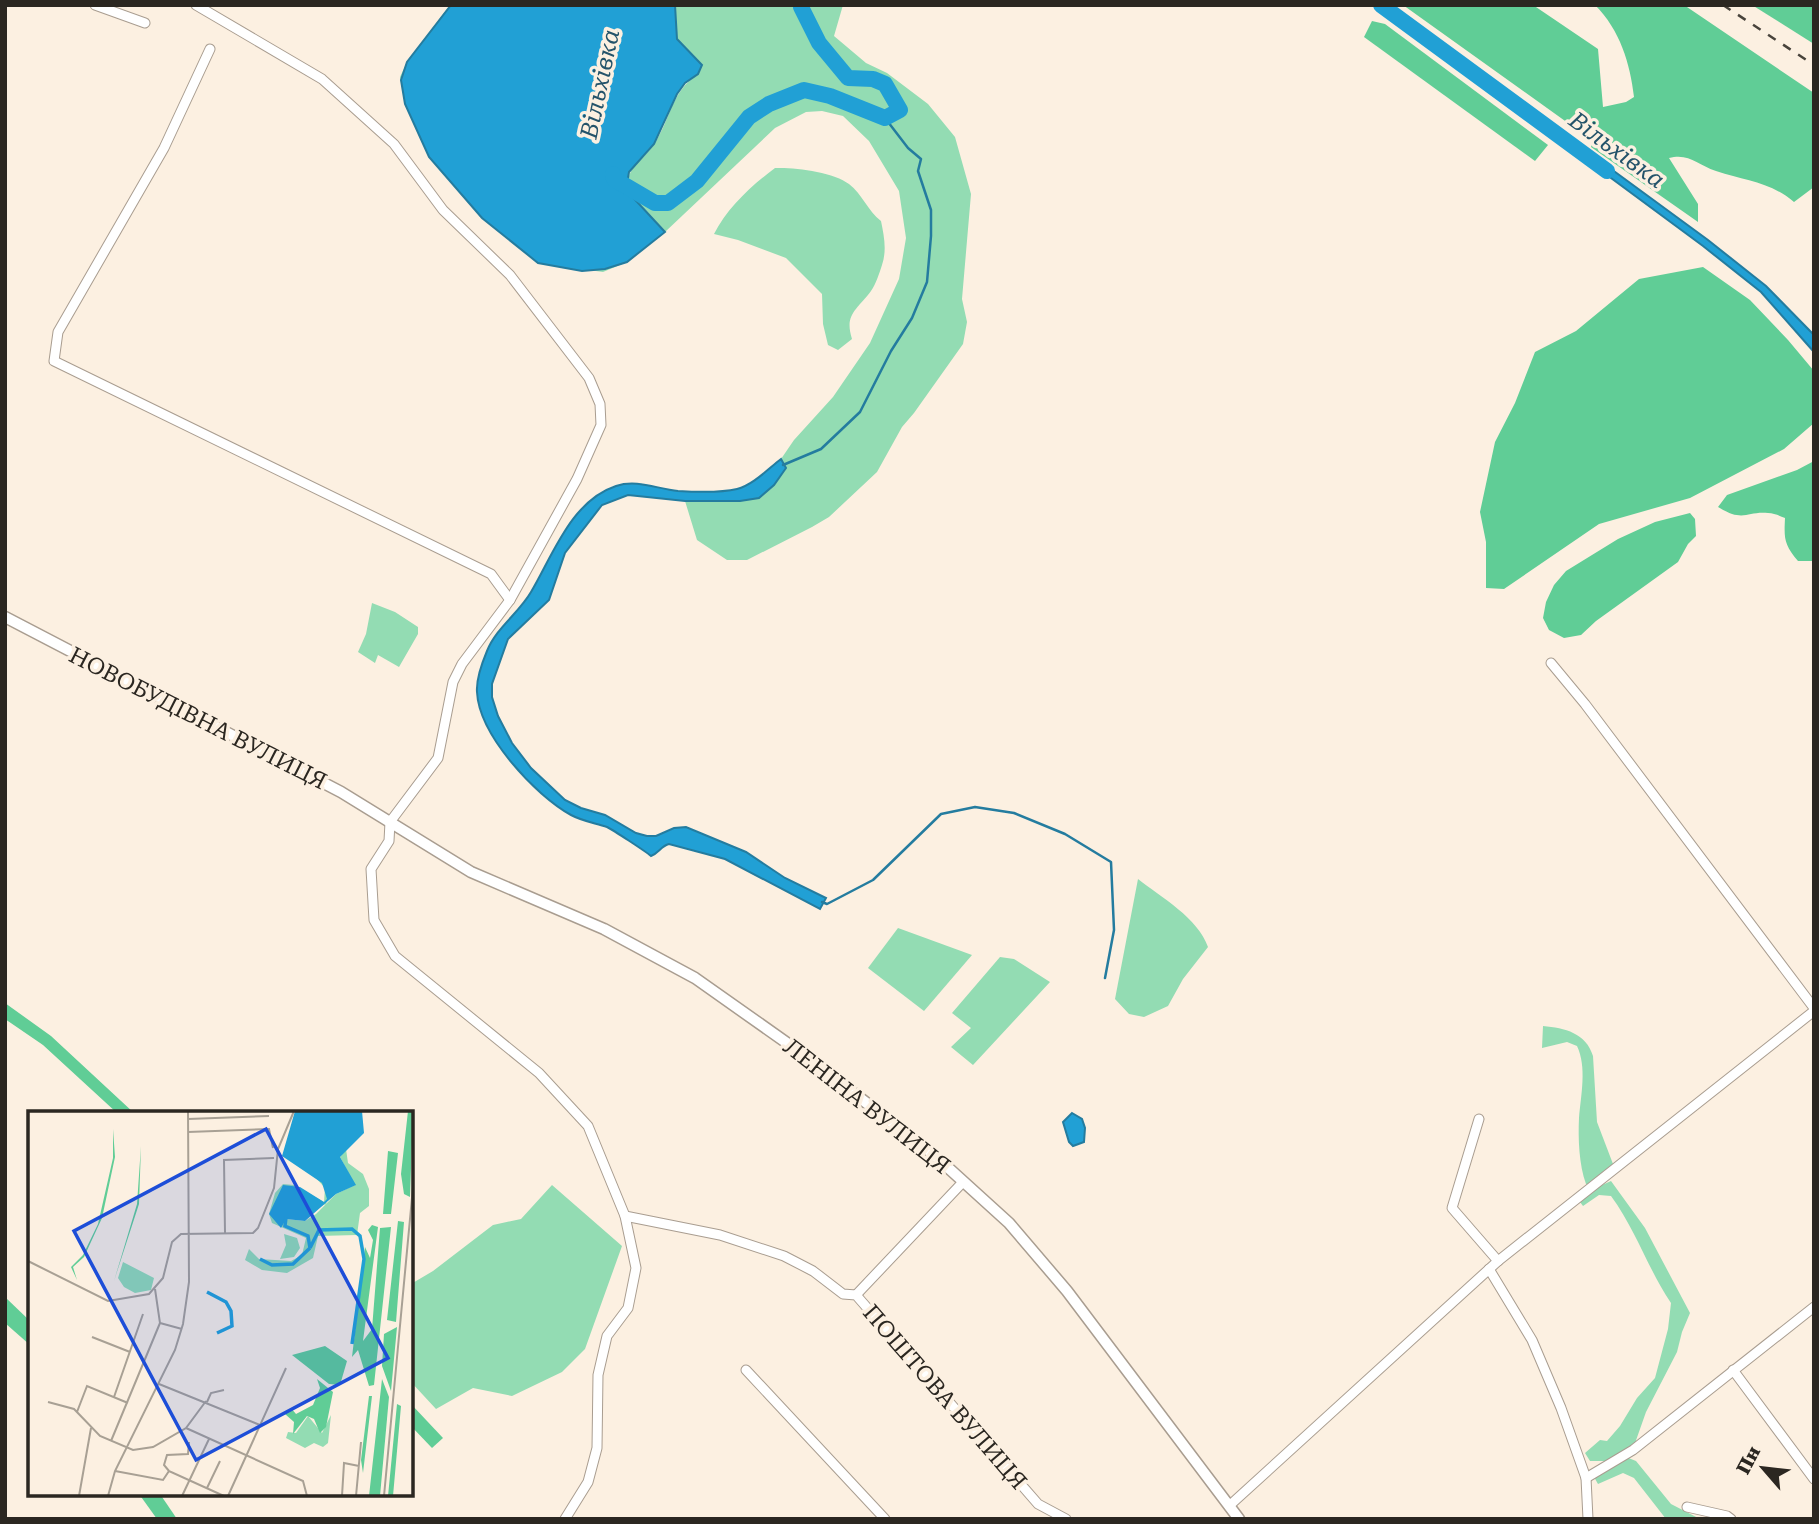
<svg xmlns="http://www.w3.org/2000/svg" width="1819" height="1524" viewBox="0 0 1819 1524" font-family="'Roboto Serif',serif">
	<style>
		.green { fill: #93dcb3 }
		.forest { fill: #60cd96 }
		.water { fill: #21a0d5; stroke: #247c9f; stroke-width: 2 }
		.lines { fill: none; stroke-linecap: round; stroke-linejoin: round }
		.stream { stroke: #247c9f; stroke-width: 2.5 }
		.river { stroke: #21a0d5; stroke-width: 16 }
		.minor-casing { stroke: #a99d90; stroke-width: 11 }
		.tertiary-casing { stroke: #a99d90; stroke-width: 13 }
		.minor { stroke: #fff; stroke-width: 9 }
		.tertiary { stroke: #fff; stroke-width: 10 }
		.rail { stroke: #48433b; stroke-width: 2.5; stroke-dasharray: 9 9; stroke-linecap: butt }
		.labels { text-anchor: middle; stroke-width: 7; stroke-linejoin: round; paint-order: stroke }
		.street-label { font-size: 23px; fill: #2b2721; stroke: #fcf0e1 }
		.water-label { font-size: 24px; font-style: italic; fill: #24536a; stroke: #fcf0e1 }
		.inset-river { fill: none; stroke: #21a0d5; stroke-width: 3.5 }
		.inset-road { fill: none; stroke: #a8a094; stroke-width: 2 }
		.view { fill: #1d4ed8; fill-opacity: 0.15; stroke: #1d4ed8; stroke-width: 3.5 }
		.inset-edge { fill: none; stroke: #2b2721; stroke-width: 3.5 }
	</style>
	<rect width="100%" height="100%" fill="#fcf0e1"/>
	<g class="green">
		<path d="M450 5H480L626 190C630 161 640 165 654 144 671 119 670 93 698 74L692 57 677 39 675 5H843L834 36 866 63 887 73 928 104 955 137 971 194 962 299 967 322 963 344 914 413 902 427 877 472 829 517 812 527 747 560H727L697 540 685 501H717L786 468 781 459 794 440 833 397 870 343 899 279 906 238 899 191 869 141 843 116 822 111 806 112 775 128 665 232 627 262 603 272 538 263 482 218 429 157 405 104 400 77 407 62Z"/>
		<path d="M775 168C794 167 834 172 849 184 862 194 868 211 881 221 884 236 887 250 882 265 879 274 876 284 871 291 857 310 844 314 852 339L838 350 828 345 823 324 822 294 786 258 738 240 714 234C727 208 752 185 775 168Z"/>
		<polygon points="372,603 395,612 418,627 418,634 399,667 378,655 375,663 358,652 366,634"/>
		<path d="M1138 879C1161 897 1198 918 1208 947L1183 979 1168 1006 1144 1017 1129 1014 1115 999Z"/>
		<polygon points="898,928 972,955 924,1011 868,968"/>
		<polygon points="1000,957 1014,959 1050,982 973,1065 951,1047 971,1028 952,1013"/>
		<path d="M1543 1026C1565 1028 1586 1033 1593 1056L1597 1122 1613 1164 1590 1184H1586C1579 1165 1578 1138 1579 1118 1581 1095 1587 1067 1577 1046L1567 1042 1542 1048Z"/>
		<path d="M1611 1181 1645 1228 1690 1313 1682 1332 1677 1352 1646 1412 1634 1446 1607 1461H1590L1585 1453 1600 1440 1607 1441 1620 1426 1637 1398 1655 1378 1668 1329 1671 1303C1648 1269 1636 1230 1611 1196L1599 1195 1583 1206 1580 1202 1600 1186Z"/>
		<polygon points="552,1185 622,1246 585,1349 562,1372 512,1396 473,1388 436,1409 411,1382 411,1284 433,1271 493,1225 521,1219"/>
		<polygon points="1626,1457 1636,1461 1671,1504 1700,1519 1666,1519 1634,1478 1623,1473 1598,1484 1594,1477"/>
	</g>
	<g class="forest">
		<path d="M1403 5H1533L1598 49 1603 107 1626 102 1634 97C1630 63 1620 30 1595 5H1684L1814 93V187L1794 202C1769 181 1745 181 1716 171 1697 165 1690 153 1669 158L1698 204V222L1591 147 1593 141Z"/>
		<polygon points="1752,5 1814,5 1814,44"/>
		<polygon points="1372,21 1385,24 1548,145 1535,161 1364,37"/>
		<polygon points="1703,267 1750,300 1788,340 1814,371 1814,423 1784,449 1690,498 1599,524 1504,589 1486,588 1486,542 1480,512 1495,442 1515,403 1535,352 1576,331 1639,279"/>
		<path d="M1814 461V561H1798C1784 544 1784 539 1785 518 1780 516 1774 513 1768 513 1746 511 1744 523 1718 507L1727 495 1797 470Z"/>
		<polygon points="1690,513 1695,519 1696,536 1688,544 1678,562 1596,621 1581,635 1564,638 1549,630 1543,618 1546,602 1554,585 1566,571 1618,539 1655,522"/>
		<polygon points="5,1003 51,1036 134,1113 117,1113 43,1045 5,1019"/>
		<polygon points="5,1297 30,1321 30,1345 5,1323"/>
		<polygon points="411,1404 443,1438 432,1448 411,1426"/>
		<polygon points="139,1494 160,1494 177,1519 157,1519"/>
	</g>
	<g class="water">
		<polygon points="451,5 675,5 677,39 702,65 698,74 685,83 677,94 654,144 629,172 626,190 665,232 627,262 605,269 582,271 538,263 482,218 429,157 405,104 401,80 407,62"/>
		<polygon points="1592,155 1708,240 1766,286 1814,335 1814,352 1761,292 1703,246 1588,161"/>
		<path d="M781 459 786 468 774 485 759 498 740 501H685L628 495 602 505 565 553 549 600 508 639 492 684V697L498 716 512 743 531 768 565 800 581 808 605 815 636 833 647 836H656L674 828 686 827 746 852 785 878 826 898 820 909 725 859 669 844C661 846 659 853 651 856 645 851 613 830 607 827 595 823 582 821 571 815 535 795 479 735 477 692 476 679 482 663 487 651 496 628 519 613 531 592 553 555 571 501 616 486 637 479 657 489 678 491 695 492 720 493 737 489 753 485 768 469 781 459Z"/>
		<polygon points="1072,1113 1082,1119 1085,1128 1084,1142 1073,1146 1069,1142 1063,1122"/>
	</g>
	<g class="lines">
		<g class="stream">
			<polyline points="783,465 821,449 860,412 891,351 912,318 927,282 931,236 931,210 918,171 921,159 908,148 885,118"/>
			<polyline points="822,902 827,904 873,880 941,814 975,807 1014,813 1065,834 1111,862 1114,930 1105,978"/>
		</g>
		<g class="river">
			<polyline points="1381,5 1607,171"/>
			<polyline points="613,174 614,179 655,203 668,203 697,181 749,117 769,104 804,90 830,96 885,118 900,110 885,84 873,79 848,78 819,43 801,7 802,5"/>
		</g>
		<g class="minor-casing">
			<g id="minor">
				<polyline points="95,5 145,23"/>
				<polyline points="196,5 322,79 394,144 443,210 510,275 589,378 600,404 601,425 577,479 510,600 462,664 453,682 438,758 390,822 389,841 371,869 374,920 395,956 539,1073 588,1126 625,1216 636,1268 628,1308 607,1336 598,1375 597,1448 588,1482 565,1519"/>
				<polyline points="210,49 164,148 58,332 54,361 491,574 510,600"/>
				<polyline points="1551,663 1585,704 1814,1008"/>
				<polyline points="1479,1119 1452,1208 1498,1261"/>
				<polyline points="625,1216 720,1235 784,1256 813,1271 843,1294 856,1295 1038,1504 1066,1519"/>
				<polyline points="1489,1269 1532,1340 1561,1408 1586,1478 1588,1519"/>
				<polyline points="856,1295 963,1182"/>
				<polyline points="746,1370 885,1519"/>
				<polyline points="1733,1370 1814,1479"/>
				<polyline points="1586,1478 1633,1450 1814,1307"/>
				<polyline points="1229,1506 1498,1261 1814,1011"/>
				<polyline points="1687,1507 1727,1516 1731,1519"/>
			</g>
		</g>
		<g class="tertiary-casing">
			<polyline id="tertiary" points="5,617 341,792 471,872 604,929 695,978 804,1055 933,1154 1009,1223 1067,1291 1239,1519"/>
		</g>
		<use href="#minor" class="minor"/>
		<use href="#tertiary" class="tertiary"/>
		<polyline class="rail" points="1723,5 1814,65"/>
	</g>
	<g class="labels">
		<g class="street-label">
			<text transform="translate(198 718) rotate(27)" y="8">НОВОБУДІВНА ВУЛИЦЯ</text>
			<text transform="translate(867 1106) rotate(38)" y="8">ЛЕНІНА ВУЛИЦЯ</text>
			<text transform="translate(945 1397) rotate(49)" y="8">ПОШТОВА ВУЛИЦЯ</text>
		</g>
		<g class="water-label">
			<text transform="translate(600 84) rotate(-78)" y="8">Вільхівка</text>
			<text transform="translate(1617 150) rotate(36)" y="8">Вільхівка</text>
		</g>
	</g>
	<g transform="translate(28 1111)">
		<rect width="385" height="385" fill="#fcf0e1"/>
		<path d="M318 38 320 52 335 63 341 78V95L332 102 329 124 290 125 285 147 259 162 234 159 217 149 221 138 231 148 263 150 274 144 278 127 244 112 241 103 247 82 255 73 266 74 296 91 297 77 287 66 303 76 298 93 258 108 277 110 288 103 308 83 327 74 312 46ZM256 123 269 127 272 137 266 146 252 148 258 134ZM95 151 126 167 123 179 107 182 96 176 90 167ZM303 304 300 332 295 336 286 332 277 337 258 327 260 321 268 322 280 305 294 322Z" fill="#93dcb3"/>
		<path d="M380 0H385L382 86 376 83 373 63ZM85 18 87 46 74 107 56 146 45 156 49 169 43 156 55 144 70 113 85 47ZM113 35 111 93 86 170 109 93ZM360 40 370 42 363 103H355ZM370 110 376 111 368 211 359 209ZM344 114 350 116 335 230 344 218 352 117 363 116 346 274 341 275 330 239 324 246 337 136 342 147 345 129 340 119ZM369 216 363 280 354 255 356 223ZM297 235 319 250 312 274 301 273 264 244ZM289 268 305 281 298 316 292 322 286 308 279 305 265 323 266 311 257 303 263 297 268 303 285 294 292 277ZM354 268 361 286 352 385H341ZM341 285H344L335 362 333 349ZM369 293 373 295 365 385H360Z" fill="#60cd96"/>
		<path d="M267 0H334L336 22 312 46 328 74 308 83 277 110 258 108 253 117 241 103 255 74 272 76 296 91 299 88 294 72 254 45Z" fill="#21a0d5"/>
		<path class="inset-river" d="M258 106 257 115 280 125 282 137M282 137 291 119 324 118 332 125 336 148 324 233M232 148 244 154 265 153 282 137M179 181 198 191 203 200 204 215 189 222"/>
		<path class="inset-road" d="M160 8 241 5M160 21 241 18 245 37M197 122 196 49 246 47M0 150 80 190 121 183 135 167 144 131 153 123 225 122 230 117 246 77 250 38 266 0M132 212 154 218M64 226 102 241M131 273 232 314M86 286 115 203M20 291 46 298 72 325 105 339 125 336 158 317 178 290M179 291 183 282 196 279M49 301 59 275 100 292M158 317 275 370 279 385M83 330 132 212 127 178M87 360 135 369 141 360 196 385M141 360 136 354 139 344 160 343 161 331M179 377 192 350M51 385 63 317M80 385 87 360 147 239 155 213 161 171 160 0M154 385 181 328M200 385 258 257M314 385 316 352 331 355M328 385 333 331M356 385 385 76"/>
		<path class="view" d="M238 18 360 247 168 349 46 120Z"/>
		<rect width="385" height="385" class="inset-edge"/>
	</g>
	<rect width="1819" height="1524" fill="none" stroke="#2b2721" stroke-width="14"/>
	<g transform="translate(1763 1468) rotate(298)" stroke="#fcf0e1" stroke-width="5" paint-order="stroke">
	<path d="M0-5L12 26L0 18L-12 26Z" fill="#2b2721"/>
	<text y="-10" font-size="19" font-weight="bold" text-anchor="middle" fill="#2b2721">Пн</text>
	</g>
</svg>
